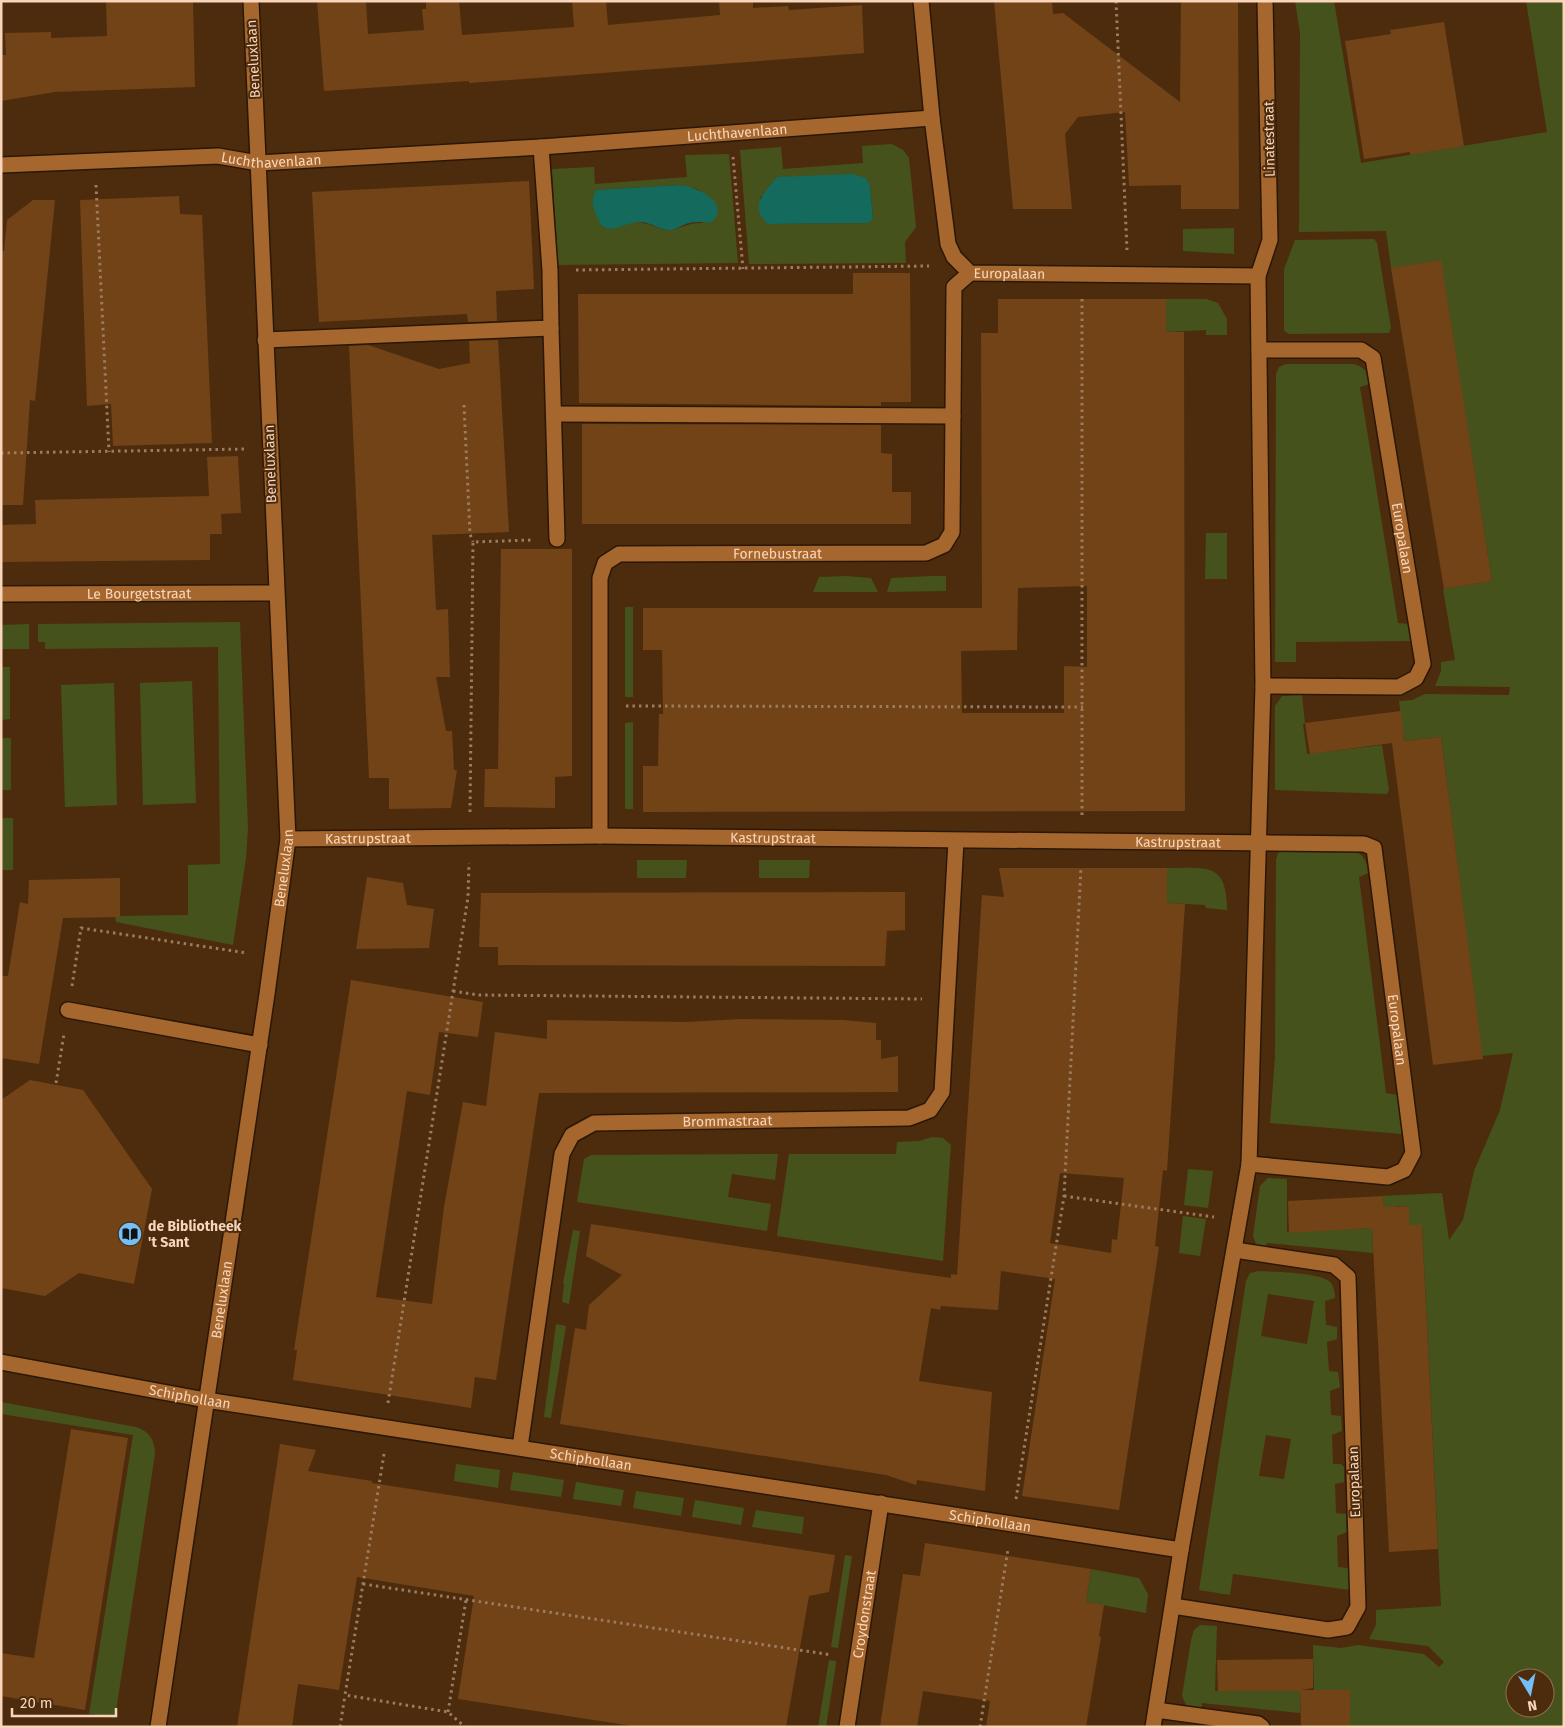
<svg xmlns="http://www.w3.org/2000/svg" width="1565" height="1728" viewBox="0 0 1565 1728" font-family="'Fira Sans',sans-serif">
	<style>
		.green { fill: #46521b; fill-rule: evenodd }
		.water { fill: #156a5e }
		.building { fill: #714317; fill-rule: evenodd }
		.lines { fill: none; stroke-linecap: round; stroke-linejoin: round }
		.minor-casing { stroke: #2b1706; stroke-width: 18 }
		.path { stroke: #9d7b5e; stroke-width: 3; stroke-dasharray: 2.5 4; stroke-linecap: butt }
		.minor { stroke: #a5672e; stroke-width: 15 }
		.labels { text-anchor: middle; stroke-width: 4; stroke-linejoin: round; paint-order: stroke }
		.street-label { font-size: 14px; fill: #f9d6bb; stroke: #4d2c0e }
		.poi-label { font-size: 14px; font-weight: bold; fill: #f9d6bb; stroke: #4d2c0e; text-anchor: start }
	</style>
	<rect width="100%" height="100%" fill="#4d2c0e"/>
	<g class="green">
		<path d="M1295 1H1334L1361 163 1547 132 1526 1H1564V1727H1350V1690H1314L1313 1645 1341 1648 1358 1645 1424 1654 1439 1667 1444 1662 1428 1646 1369 1639 1376 1625V1610L1441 1606 1422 1225 1385 1227 1383 1196 1442 1193 1449 1240 1463 1220 1474 1171 1500 1110 1513 1053 1482 1056 1441 737 1404 741 1399 701 1412 700 1425 694 1509 695 1510 687 1435 686 1441 671V662L1455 660 1443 589 1492 581 1453 340 1391 268 1386 231 1299 232 1300 33ZM1395 1206H1409V1215L1396 1216ZM1515 1678H1545V1708H1515Z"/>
		<path d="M892 144 903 150 909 158 916 227 905 242 906 263 749 264 740 150 781 147 783 169 863 163 862 146ZM777 177 800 178 870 187 873 218 868 223 768 224 760 198Z"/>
		<path d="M729 154 738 263 558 265 552 169 594 167 595 184 687 177 685 155ZM679 185 697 189 705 194 703 223C687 222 679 230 669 230 656 229 647 221 634 222 622 224 617 231 604 227L596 190Z"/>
		<polygon points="1234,228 1234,254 1183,251 1183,229"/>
		<polygon points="1374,239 1377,243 1391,328 1389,333 1289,334 1284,331 1284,269 1295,240"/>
		<polygon points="1166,299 1206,299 1218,303 1227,319 1227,335 1206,335 1206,330 1166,332"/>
		<path d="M1286 364H1353C1364 366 1369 373 1369 384L1360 387 1398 623 1409 624 1411 641 1296 642V662H1275L1276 374 1279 367Z"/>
		<polygon points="1206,533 1227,533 1227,579 1205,579"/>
		<polygon points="846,576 871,578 878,592 813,592 819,577"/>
		<polygon points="932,576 946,576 946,591 887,592 891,578"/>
		<rect x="625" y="607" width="8" height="90"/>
		<polygon points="240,622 248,828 246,858 233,945 116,922 115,917 120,916 188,915 188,865 220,864 218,647 45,649 45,642 38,642 38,624"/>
		<polygon points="29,624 29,649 1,649 1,625"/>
		<polygon points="1,667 10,667 10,719 1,720"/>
		<polygon points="192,681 196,803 143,805 140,683"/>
		<polygon points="114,683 117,805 65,807 61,685"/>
		<polygon points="1302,695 1305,723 1303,724 1307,754 1382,745 1389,790 1387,794 1275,790 1275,706 1282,696"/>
		<polygon points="633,722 633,809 625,809 625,723"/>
		<rect x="1" y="738" width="10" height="52"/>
		<rect x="1" y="818" width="12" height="52"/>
		<path d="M1286 850 1352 851C1364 853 1367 862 1368 873L1359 877 1386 1093 1397 1095 1402 1134 1270 1123 1275 1057 1276 860 1278 853Z"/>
		<polygon points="637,860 687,860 686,878 637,878"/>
		<polygon points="759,860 810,860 809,878 759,878"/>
		<path d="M1167 868C1206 868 1227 861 1227 910L1206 908 1205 905 1167 903Z"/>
		<polygon points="932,1137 943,1138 951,1145 943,1261 777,1236 789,1154 896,1154 897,1142 919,1141"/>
		<polygon points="778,1154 775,1180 732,1174 728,1197 771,1204 767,1231 577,1202 584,1159 591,1155"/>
		<polygon points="1188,1169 1213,1171 1208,1208 1184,1205"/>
		<polygon points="1268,1178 1287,1179 1287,1232 1372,1228 1373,1253 1267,1243 1266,1248 1257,1247 1253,1236 1260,1186"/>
		<polygon points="1183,1216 1206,1219 1200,1256 1179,1253"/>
		<polygon points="573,1230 580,1231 569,1304 562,1302 564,1284 563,1283"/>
		<path d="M1258 1271C1273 1272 1322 1272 1331 1283 1334 1287 1335 1293 1335 1298L1325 1301 1326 1325 1337 1327V1339L1327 1342 1329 1371 1338 1372 1340 1387 1330 1391 1331 1415 1341 1416 1342 1431 1332 1435 1333 1464H1341L1344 1467V1482L1335 1484 1336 1513 1346 1514 1347 1532 1337 1536 1338 1567 1348 1568 1350 1590 1233 1574 1230 1595 1199 1590 1246 1281 1250 1273ZM1268 1294 1314 1301 1307 1344 1261 1336ZM1266 1435 1291 1439 1284 1479 1259 1476Z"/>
		<polygon points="556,1324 566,1326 551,1418 544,1417"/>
		<path d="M1 1402 136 1427C149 1431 155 1440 155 1454L115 1718 89 1714 133 1435 1 1414Z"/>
		<polygon points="456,1464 500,1470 498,1488 454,1481"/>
		<polygon points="513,1472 564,1480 561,1497 510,1490"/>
		<polygon points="576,1482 624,1490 621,1506 573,1499"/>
		<polygon points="636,1491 684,1498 681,1516 633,1508"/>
		<polygon points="695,1500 744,1508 741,1525 692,1517"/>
		<polygon points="756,1510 804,1517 802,1534 752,1527"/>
		<polygon points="845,1555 852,1556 838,1648 831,1647"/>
		<polygon points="1091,1569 1139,1578 1148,1594 1146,1613 1086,1602"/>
		<polygon points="1200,1625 1217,1626 1215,1691 1300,1691 1300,1713 1202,1703 1201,1709 1187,1707 1182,1696 1191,1640 1194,1630"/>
		<polygon points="829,1660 836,1661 836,1664 826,1727 818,1727"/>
	</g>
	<g class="water">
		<path d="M852 174 866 178 870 187 873 219 868 223 768 224C748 206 764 193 777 177Z"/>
		<path d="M679 185C695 186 732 202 712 222 705 223 697 221 689 223 683 224 678 229 671 230 662 231 652 223 642 222 622 220 605 244 595 212 592 204 592 198 596 190Z"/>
	</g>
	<g class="building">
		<polygon points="106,1 193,1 195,87 55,92 1,101 1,55 6,55 5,33 51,32 51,38 107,36"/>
		<polygon points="317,1 366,1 368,34 424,30 422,9 426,9 426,1 459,1 462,35 574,27 572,1 606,1 608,25 720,15 719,1 753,1 753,8 788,6 789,10 862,5 864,53 510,80 469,83 469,81 324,91"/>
		<polygon points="994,1 1052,1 1053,14 1063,13 1180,102 1181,1 1238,1 1239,209 1181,209 1181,185 1129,186 1125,112 1078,117 1065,134 1072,209 1013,209"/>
		<polygon points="1444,22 1464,146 1410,155 1410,152 1364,159 1345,41 1391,34 1390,30"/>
		<polygon points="529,181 534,289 496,291 497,321 468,322 467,314 319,322 312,192"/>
		<polygon points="179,196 180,214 202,215 212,443 113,446 111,404 87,406 80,200"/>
		<polygon points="33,200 55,200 35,401 30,400 23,505 1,505 1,251 4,251 7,220"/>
		<polygon points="1441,260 1492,581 1444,589 1391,268"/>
		<polygon points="853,273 910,273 911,402 881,402 881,406 579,403 578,294 853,294"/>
		<path d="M998 299H1166V332H1184L1185 811 643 812V766H658L659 714H663L662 650H643V608H982L981 333H998ZM1087 586V667L1064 666V713H962L961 651 1017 650 1018 588Z"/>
		<polygon points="498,340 509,532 432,535 436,610 448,609 450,677 436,677 446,731 452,731 454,770 457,770 451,808 389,809 389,778 369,778 349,346 368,345 439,369 470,363 469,341"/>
		<polygon points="582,424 881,425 881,453 892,454 892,492 911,492 911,524 582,524"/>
		<polygon points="238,456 241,513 221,514 222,534 210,534 210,560 1,562 1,525 36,524 35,500 209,496 207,457"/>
		<polygon points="501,549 572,549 572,776 555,777 555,808 484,807 485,769 498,769"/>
		<polygon points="1401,711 1404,741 1395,742 1441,737 1483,1059 1433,1065 1392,743 1310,754 1305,723"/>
		<path d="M999 868H1167V903L1185 904 1167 1171 1163 1170 1155 1246 1159 1247 1119 1510 1022 1496 1055 1279 1001 1271 998 1310 941 1306 940 1310 931 1308 919 1381 992 1392 985 1491 917 1480 916 1485 886 1475 560 1424 575 1328 586 1330 589 1305 622 1275 586 1256 591 1224 915 1273 951 1278V1274L957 1275 982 895 1004 897ZM1060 1173 1124 1178 1117 1240 1112 1239 1111 1253 1050 1243Z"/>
		<polygon points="367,877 403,883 407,905 434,909 429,948 356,949"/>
		<polygon points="120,878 120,917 63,918 39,1064 1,1058 1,976 8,976 20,902 28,904 29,880"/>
		<polygon points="905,892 905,930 887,931 885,966 498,965 498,947 479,947 481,893"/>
		<polygon points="351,980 483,1002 478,1037 439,1032 430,1095 407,1091 376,1297 432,1304 444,1207 463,1102 486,1106 495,1032 547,1039 547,1020 686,1022 741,1019 844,1020 876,1023 876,1040 881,1040 881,1059 898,1056 898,1092 539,1093 496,1380 475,1377 471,1408 293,1380 297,1350 294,1350"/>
		<polygon points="30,1080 83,1090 152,1189 134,1284 79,1273 45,1296 1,1288 1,1100"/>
		<polygon points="1383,1196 1384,1207 1409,1206 1409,1225 1422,1225 1438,1549 1389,1552 1372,1228 1289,1233 1288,1201"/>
		<polygon points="71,1429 128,1438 85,1710 1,1696 1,1653 34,1658"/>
		<polygon points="280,1444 316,1450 308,1471 372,1481 372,1483 835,1555 829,1592 809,1596 786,1727 639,1727 458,1699 474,1596 357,1577 339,1690 298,1684 292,1727 237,1727"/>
		<polygon points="925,1543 1091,1569 1086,1602 1104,1605 1099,1636 1101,1637 1086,1727 986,1727 990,1701 923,1691 917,1727 880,1727 903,1574 920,1576"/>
		<polygon points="1313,1659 1313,1688 1301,1690 1350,1690 1350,1727 1301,1727 1300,1691 1218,1691 1217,1660"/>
	</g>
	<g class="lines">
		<g class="minor-casing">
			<g id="minor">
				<path id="s1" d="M921 1 932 118 948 244 954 257 970 273 1258 276"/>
				<path id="s2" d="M1 165 218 156 258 163 541 147 932 118"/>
				<polyline points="551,328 557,539"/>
				<polyline points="265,340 551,328 550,270 541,147"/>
				<path id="s3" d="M1259 350H1361L1373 358 1423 664 1416 678 1399 687 1263 686"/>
				<polyline points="555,414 953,416"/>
				<path id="s4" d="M1 594 276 593"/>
				<path id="s5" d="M600 836V578L605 563 619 554 926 553 944 545 952 532 954 287 970 273"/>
				<path id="s6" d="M288 839 600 836 1364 844 1374 848 1413 1153 1404 1170 1388 1177 1249 1164"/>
				<polyline points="68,1010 260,1045"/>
				<path id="s7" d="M1 1362 206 1400 1181 1550"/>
				<path id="s8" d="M520 1447 562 1154 572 1135 594 1123 909 1118 930 1110 942 1092 956 841"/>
				<polyline points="1173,1606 1328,1630 1347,1627 1358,1607 1348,1277 1334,1265 1235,1250"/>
				<polyline points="1156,1710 1258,1724 1262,1727"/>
				<path id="s9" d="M158 1727 267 994 288 839 251 1"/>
				<path id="s10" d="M847 1727 881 1503"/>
				<polyline points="1153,1727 1181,1550 1249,1164 1263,686 1258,276 1270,240 1265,1"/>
			</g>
		</g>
		<g class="path">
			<polyline points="1116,1 1127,250"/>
			<polyline points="733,157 743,269"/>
			<polyline points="96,185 109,452"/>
			<polyline points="576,270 929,266"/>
			<polyline points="1082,299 1082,816"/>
			<polyline points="464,405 470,534 473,542"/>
			<polyline points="1,453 247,449"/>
			<polyline points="626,706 1083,707"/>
			<polyline points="470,812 473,542 532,540"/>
			<polyline points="72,986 81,928 247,953"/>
			<polyline points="453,991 478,995 922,999"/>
			<polyline points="56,1083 64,1034"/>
			<polyline points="1064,1196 1214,1217"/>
			<polyline points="388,1403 468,897 469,863"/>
			<polyline points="384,1454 345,1695 448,1712 465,1727"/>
			<polyline points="1016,1499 1064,1196 1081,867"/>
			<polyline points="363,1584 832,1655"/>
			<polyline points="448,1712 466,1600"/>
			<polyline points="340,1727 345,1695"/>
			<polyline points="980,1727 1008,1549"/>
		</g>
		<use href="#minor" class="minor"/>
	</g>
	<defs>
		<g id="library-disc" transform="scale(1.25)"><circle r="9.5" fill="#74c0f6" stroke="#4d2c0e"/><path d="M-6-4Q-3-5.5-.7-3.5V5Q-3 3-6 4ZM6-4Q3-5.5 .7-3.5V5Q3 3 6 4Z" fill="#111"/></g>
	</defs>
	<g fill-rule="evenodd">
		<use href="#library-disc" x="130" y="1234"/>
	</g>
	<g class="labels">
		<g class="street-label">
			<text transform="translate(253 59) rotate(-93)" y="5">Beneluxlaan</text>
			<text dy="5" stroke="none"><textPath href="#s2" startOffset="738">Luchthavenlaan</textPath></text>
			<text transform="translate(1269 139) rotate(-91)" y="5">Linatestraat</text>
			<text dy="5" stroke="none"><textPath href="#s2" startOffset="271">Luchthavenlaan</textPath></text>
			<text dy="5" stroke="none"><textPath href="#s1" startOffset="321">Europalaan</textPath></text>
			<text transform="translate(270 464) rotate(-92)" y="5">Beneluxlaan</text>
			<text dy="5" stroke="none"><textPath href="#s3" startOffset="299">Europalaan</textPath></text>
			<text dy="5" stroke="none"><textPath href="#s5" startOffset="449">Fornebustraat</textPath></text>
			<text dy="5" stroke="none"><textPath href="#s4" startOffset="138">Le Bourgetstraat</textPath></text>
			<text dy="5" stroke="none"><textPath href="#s6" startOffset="80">Kastrupstraat</textPath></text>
			<text dy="5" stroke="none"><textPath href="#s6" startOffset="485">Kastrupstraat</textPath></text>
			<text dy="5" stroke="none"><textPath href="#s6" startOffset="890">Kastrupstraat</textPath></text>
			<text dy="5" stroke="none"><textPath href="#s9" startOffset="868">Beneluxlaan</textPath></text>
			<text dy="5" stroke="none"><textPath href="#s6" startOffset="1270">Europalaan</textPath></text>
			<text dy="5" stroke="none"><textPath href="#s8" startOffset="476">Brommastraat</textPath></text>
			<text dy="5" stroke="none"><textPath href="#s9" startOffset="432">Beneluxlaan</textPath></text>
			<text dy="5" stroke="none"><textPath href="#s7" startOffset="192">Schiphollaan</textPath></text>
			<text dy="5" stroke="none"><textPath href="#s7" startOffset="598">Schiphollaan</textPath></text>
			<text transform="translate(1354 1482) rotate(-92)" y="5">Europalaan</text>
			<text dy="5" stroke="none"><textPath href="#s7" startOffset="1002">Schiphollaan</textPath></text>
			<text dy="5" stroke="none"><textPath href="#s10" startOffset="114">Croydonstraat</textPath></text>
		</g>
		<g class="poi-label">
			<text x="148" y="1231">de Bibliotheek<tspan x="148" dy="16">'t Sant</tspan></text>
		</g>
	</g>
	<rect width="1565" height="1728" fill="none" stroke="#f9d6bb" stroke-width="5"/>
	<g transform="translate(1530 1693) rotate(170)"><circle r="24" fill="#4d2c0e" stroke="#927053"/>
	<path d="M0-4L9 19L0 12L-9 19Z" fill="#74c0f6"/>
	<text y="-8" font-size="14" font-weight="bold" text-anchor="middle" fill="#f9d6bb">N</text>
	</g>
	<path d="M12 1708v8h104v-8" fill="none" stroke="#f9d6bb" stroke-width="2.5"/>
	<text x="20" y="1708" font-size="15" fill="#f9d6bb" stroke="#4d2c0e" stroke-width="4" paint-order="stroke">20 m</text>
</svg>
